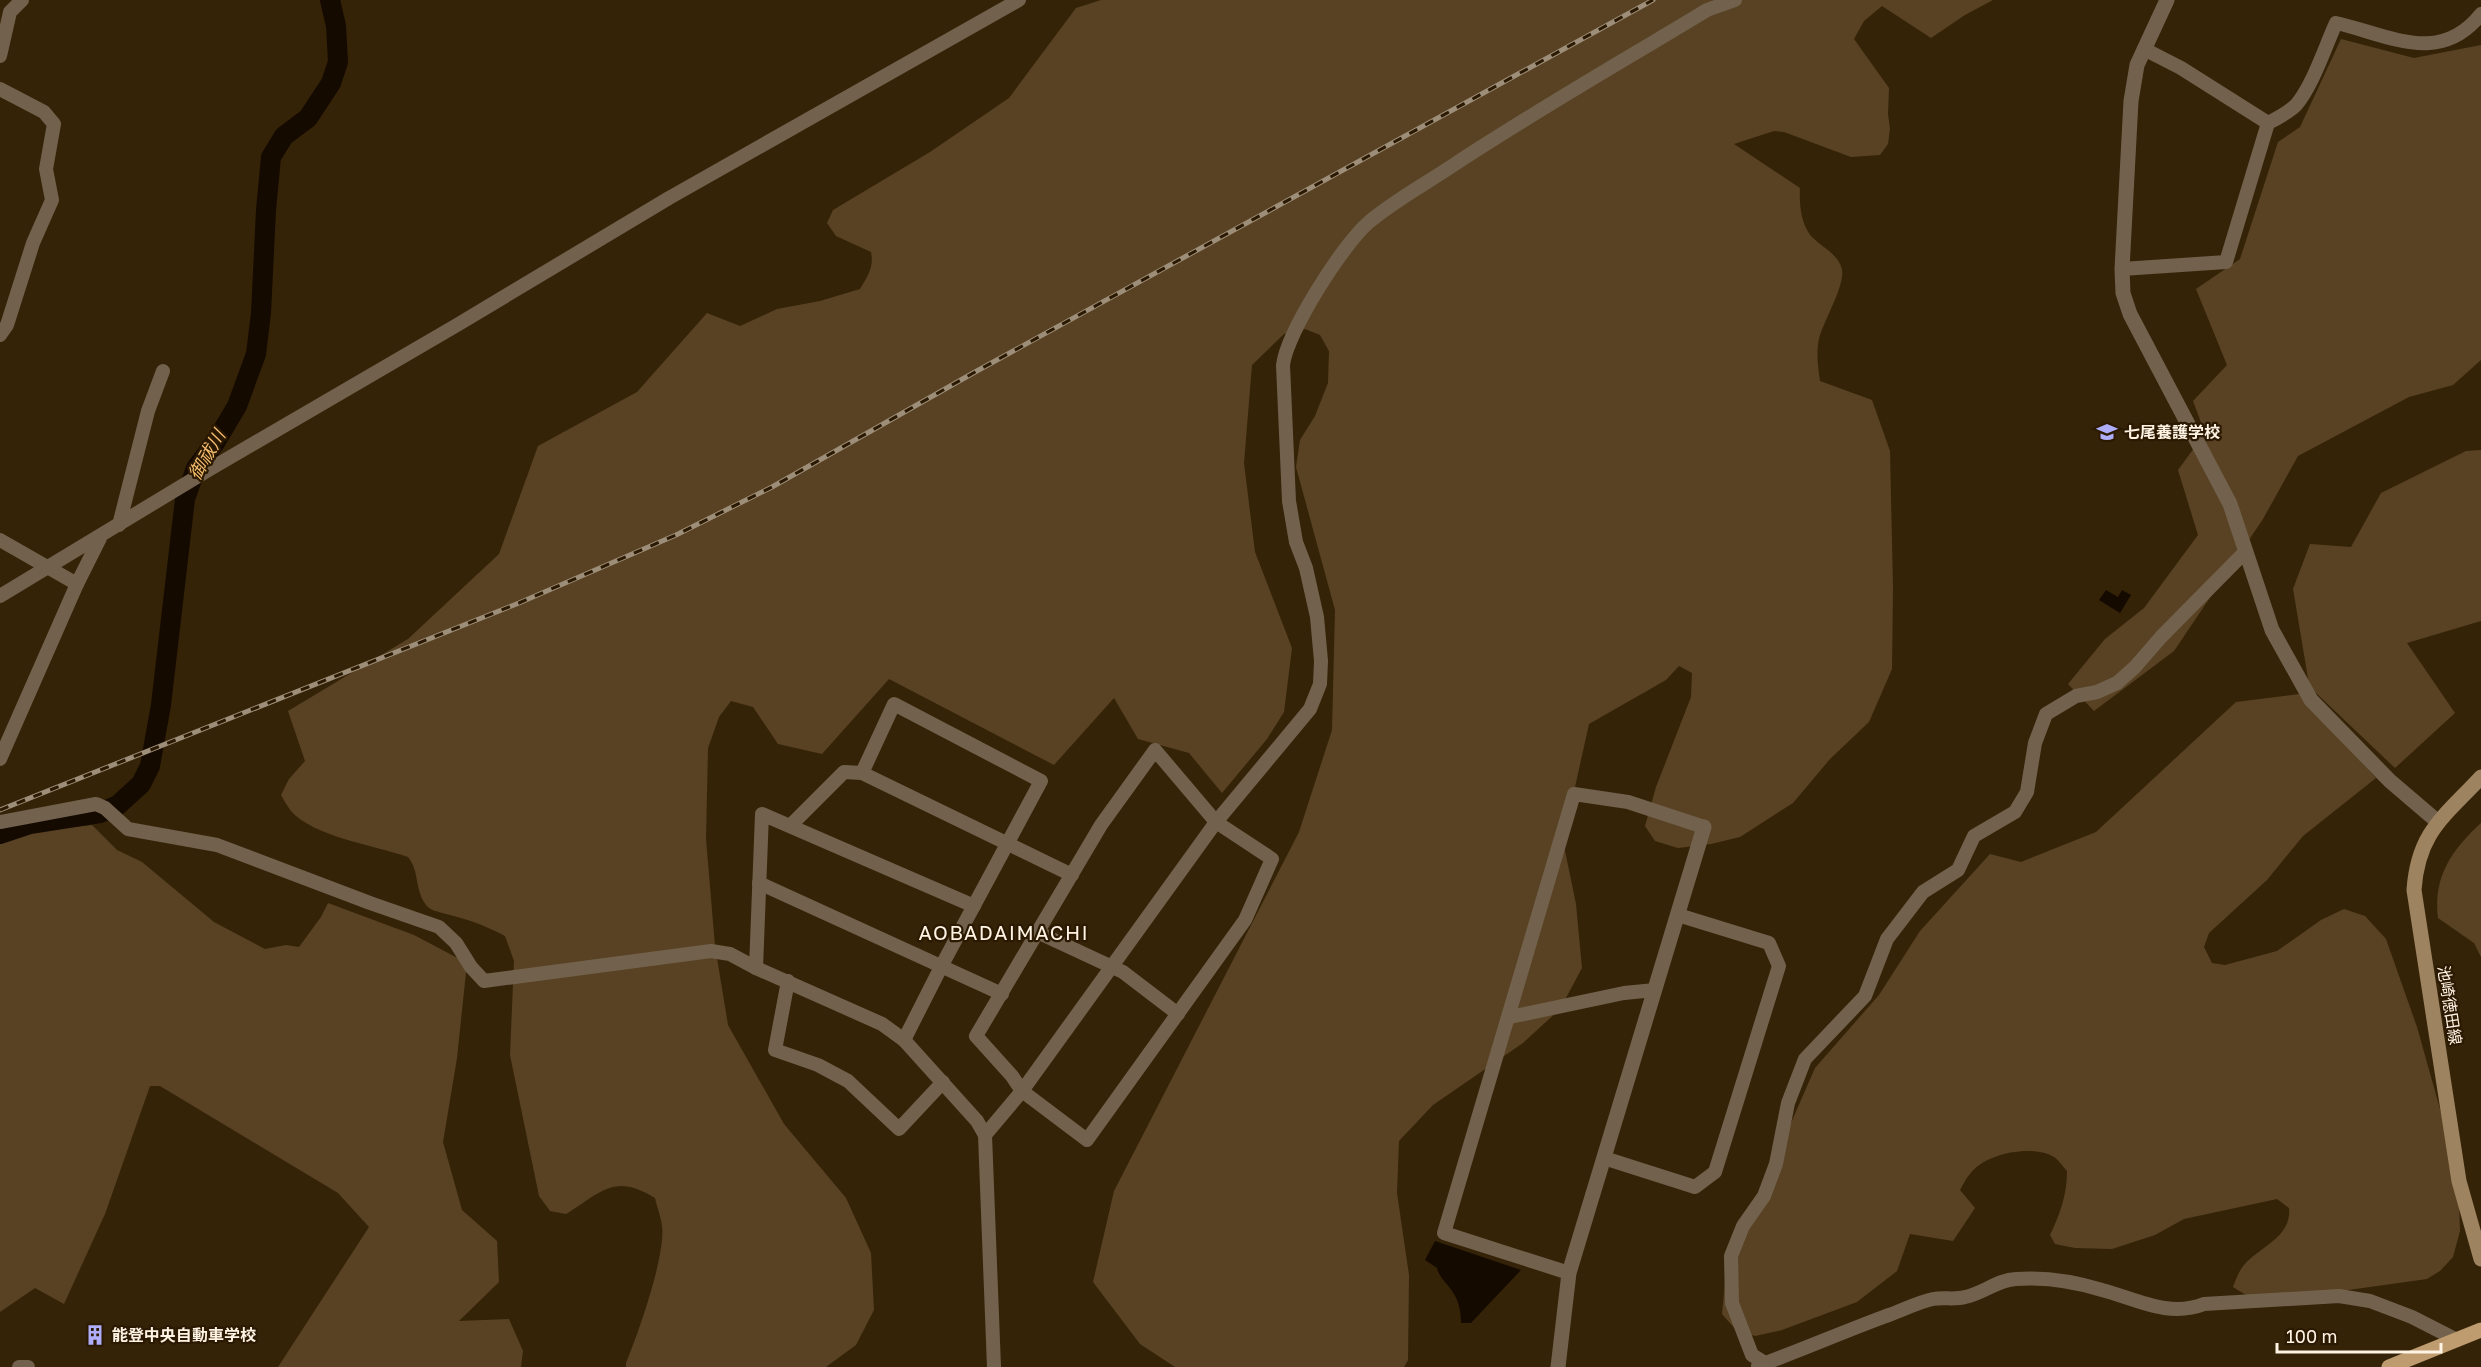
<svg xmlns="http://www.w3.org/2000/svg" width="2481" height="1367" viewBox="0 0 2481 1367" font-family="'Golos Text','Noto Sans JP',sans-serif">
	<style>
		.green { fill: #594223 }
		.water { fill: #150a00 }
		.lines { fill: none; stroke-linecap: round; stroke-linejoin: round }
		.river { stroke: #150a00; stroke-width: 20 }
		.minor { stroke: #72624d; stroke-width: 14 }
		.tertiary { stroke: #72624d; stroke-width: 15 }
		.secondary { stroke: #9d8360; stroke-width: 15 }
		.primary { stroke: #be9c6f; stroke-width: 15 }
		.rail-casing { stroke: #9d8e79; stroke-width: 5 }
		.rail { stroke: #2b1901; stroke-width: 3; stroke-dasharray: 9; stroke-linecap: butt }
		.labels { text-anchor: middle; stroke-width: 4.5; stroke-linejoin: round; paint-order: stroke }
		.poi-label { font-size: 16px; font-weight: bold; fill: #fff3e4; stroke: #2b1901; text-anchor: start }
		.street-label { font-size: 16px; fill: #fff3e4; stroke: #2b1901 }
		.water-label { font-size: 18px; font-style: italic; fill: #f6be71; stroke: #2b1901 }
		.quarter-label { font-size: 20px; letter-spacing: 1.5px; fill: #fff3e4; stroke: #2b1901 }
	</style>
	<rect width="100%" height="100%" fill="#352308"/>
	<g class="green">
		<path d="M1101 0H1993L1965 15 1931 38 1882 6 1864 21 1854 39 1889 88 1888 114 1890 129 1888 144 1880 155 1851 157 1784 132 1774 131 1734 144 1800 188C1799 204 1801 224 1811 236 1821 247 1839 254 1842 270 1845 286 1823 322 1819 339 1816 353 1818 367 1820 381L1872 400 1890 451 1893 587 1892 669 1869 722 1830 759 1793 803 1740 837 1711 844 1678 848 1655 841 1645 826 1656 787 1691 697 1692 673 1679 666 1666 680 1589 724 1563 841 1576 904 1582 968 1560 1009 1523 1043 1433 1105 1399 1141 1397 1193 1409 1275 1408 1360 1404 1367H1175L1140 1344 1093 1282 1114 1191 1299 832 1332 730 1335 610 1296 467 1300 440 1315 416 1328 383 1329 351 1320 335 1305 329 1284 334 1252 365 1244 463 1255 552 1292 648 1284 712 1267 739 1222 793 1189 753 1138 739 1114 698 1054 765 889 679 822 754 778 744 753 707 731 701 719 717 708 748 706 839 715 946 728 1025 784 1124 846 1198 871 1253 874 1310 856 1345 826 1367H626V1363C638 1334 666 1255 662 1226 661 1217 657 1207 655 1198 613 1172 601 1193 566 1214L550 1211 539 1196 510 1055 514 961 505 936C482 924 467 919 442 913 436 911 430 910 426 905 414 888 420 872 408 857 374 845 314 837 291 811 287 806 284 800 281 795L289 779 305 761 288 711 408 639 499 554 538 446 637 392 707 313 740 326 777 309 820 301 860 289C868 276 874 267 871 252L836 236 827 223 833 210 930 152 1009 98 1076 8Z"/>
		<polygon points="2341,39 2414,58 2481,45 2481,360 2453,385 2409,397 2298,456 2263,519 2174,651 2094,711 2068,684 2105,639 2144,608 2198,535 2178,470 2205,433 2193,401 2227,365 2196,289 2240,259 2278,142 2300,127"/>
		<polygon points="2481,450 2481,621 2407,643 2455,713 2395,768 2315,692 2309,684 2293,589 2310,544 2351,547 2381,493 2466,451"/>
		<path d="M2299 694 2376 778 2303 836 2267 880 2209 933 2204 947 2212 963 2225 965 2277 951 2321 920 2344 909 2365 916 2386 939 2417 1027 2458 1173 2460 1231 2453 1257 2440 1271 2427 1279 2269 1301 2251 1298 2233 1287C2236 1279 2239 1271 2244 1265 2261 1246 2292 1237 2289 1208L2277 1199 2184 1219 2155 1235 2112 1249 2075 1248 2055 1244 2050 1235C2060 1214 2067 1195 2067 1171 2063 1167 2059 1160 2054 1157 2032 1144 1985 1153 1970 1174 1966 1178 1963 1185 1960 1190L1975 1208 1953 1241 1910 1234 1897 1271 1857 1302 1782 1330 1755 1336 1736 1330 1722 1314 1726 1272 1815 1068 1879 995 1920 931 1990 854 2021 862 2096 832 2236 702Z"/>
		<path d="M2481 823V957L2474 943 2438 918C2433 876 2452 850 2481 823Z"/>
		<polygon points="92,825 117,850 142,862 214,922 265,949 286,945 299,947 321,917 328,903 414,935 467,963 457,1058 443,1142 462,1210 497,1241 499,1282 459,1321 509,1319 523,1351 521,1367 278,1367 369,1227 338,1193 160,1086 150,1086 105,1214 64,1304 35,1288 0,1312 0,841 21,833"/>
	</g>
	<g class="water">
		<polygon points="2106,590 2118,597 2122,590 2131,595 2120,613 2099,600"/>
		<path d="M1435 1241 1521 1270 1471 1323H1461C1461 1313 1459 1302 1454 1294 1449 1285 1439 1278 1437 1268L1425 1260Z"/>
	</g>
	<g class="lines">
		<polyline class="river" points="0,834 30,824 100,813 118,805 141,784 150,766 161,705 185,499 196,468 215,443 237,406 256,354 261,313 266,210 271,157 284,136 308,118 331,83 338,62 336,26 330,0"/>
		<g class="minor">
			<polyline points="2144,49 2181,68 2268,123"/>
			<polyline points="0,56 10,12 22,0"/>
			<polyline points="0,89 44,112 54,124 46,169 52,200 33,243 7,325 0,335"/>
			<path d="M2122 269 2226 262 2268 123C2278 118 2288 113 2296 105 2313 85 2325 47 2336 23 2387 34 2439 67 2481 14"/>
			<polyline points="119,525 148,411 163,371"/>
			<polyline points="0,540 77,584 0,759"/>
			<polyline points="77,584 100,538"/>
			<polyline points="0,596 210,469 457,325 669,198 1019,0"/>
			<polygon points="1155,750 1216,822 1272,859 1245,920 1087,1140 1022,1091 1012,1076 976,1036 1101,825"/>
			<polyline points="862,773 894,704 1041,781 942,965 904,1040"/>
			<polyline points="0,822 96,804 105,808 128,829 217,845 370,903 439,927 456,943 471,967 484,981 711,951 730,954 756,968 882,1024 904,1040 977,1121 985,1135 994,1367"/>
			<polyline points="791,825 844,772 862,773 1072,875"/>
			<polyline points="759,883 1002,994"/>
			<polyline points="1037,932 1123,972 1178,1014"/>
			<polyline points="756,968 762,814 974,906"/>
			<polyline points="788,981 775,1050 818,1065 848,1081 899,1129 943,1082"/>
			<polyline points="1510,1017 1624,993 1655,990"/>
			<path d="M985 1135 1022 1091 1216 822 1310 709 1320 684 1321 661 1317 617 1306 568 1296 542 1289 501 1283 365C1287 332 1343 244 1369 222 1395 200 1427 183 1455 164 1537 110 1623 61 1707 10L1735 0"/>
			<polyline points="1604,1158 1695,1187 1715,1172 1779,966 1769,943 1678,915"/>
			<polyline points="1569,1273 1444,1233 1574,794 1628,802 1704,827"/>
			<polyline points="1765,1363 1752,1355 1732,1303 1731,1256 1743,1226 1764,1196 1776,1164 1788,1103 1805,1059 1865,996 1887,939 1923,892 1958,870 1974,836 2015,812 2027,792 2035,743 2046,714 2076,696 2097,692 2117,683 2135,667 2161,637 2245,552"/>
			<path d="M1758 1366C1801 1350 1843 1332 1886 1316 1901 1311 1918 1302 1933 1299 1944 1297 1955 1300 1965 1297 1984 1293 1997 1280 2016 1279 2044 1277 2076 1282 2102 1290 2136 1299 2169 1318 2204 1304L2339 1296 2370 1301 2412 1317 2457 1340"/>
			<polyline points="19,1367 28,1367"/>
		</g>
		<g class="tertiary">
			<polyline points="2167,0 2137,65 2131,101 2122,269 2123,293 2130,314 2230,504 2272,630 2311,700 2390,781 2438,822"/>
			<polyline points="1558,1367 1569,1273 1704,827"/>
		</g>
		<path class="secondary" d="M2481 777C2444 817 2418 832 2414 890L2459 1181 2481 1259"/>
		<polyline class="primary" points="2389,1367 2481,1330"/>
		<g class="rail-casing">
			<polyline id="rail" points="0,810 519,603 676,535 772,487 975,372 1653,0"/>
		</g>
		<use href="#rail" class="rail"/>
	</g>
	<defs>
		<g id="school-bare" transform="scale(1.62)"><path d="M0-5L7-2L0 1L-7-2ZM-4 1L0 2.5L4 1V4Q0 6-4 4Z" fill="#afaefa" stroke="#2b1901" stroke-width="2.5" paint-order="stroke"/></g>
		<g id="building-bare" transform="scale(1.62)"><path d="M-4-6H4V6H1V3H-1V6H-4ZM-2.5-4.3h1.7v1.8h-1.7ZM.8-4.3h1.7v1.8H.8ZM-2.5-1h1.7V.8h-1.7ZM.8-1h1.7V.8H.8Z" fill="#afaefa" stroke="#2b1901" stroke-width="2.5" paint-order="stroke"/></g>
	</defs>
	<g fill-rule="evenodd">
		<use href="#school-bare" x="2107" y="432"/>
		<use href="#building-bare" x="95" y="1335"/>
	</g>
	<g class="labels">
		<g class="poi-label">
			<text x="2124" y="438">七尾養護学校</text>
			<text x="112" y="1341">能登中央自動車学校</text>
		</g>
		<g class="street-label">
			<text transform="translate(2450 1005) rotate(81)" y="6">池崎徳田線</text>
		</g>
		<g class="water-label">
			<text transform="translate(207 455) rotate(-60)" y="6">御祓川</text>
		</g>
		<g class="quarter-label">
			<text x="1004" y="940">AOBADAIMACHI</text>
		</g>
	</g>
	<path d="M2277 1343v9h164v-9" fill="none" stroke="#fff3e4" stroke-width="3"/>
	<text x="2286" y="1343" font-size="18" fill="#fff3e4" stroke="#2b1901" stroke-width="4.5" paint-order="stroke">100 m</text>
</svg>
